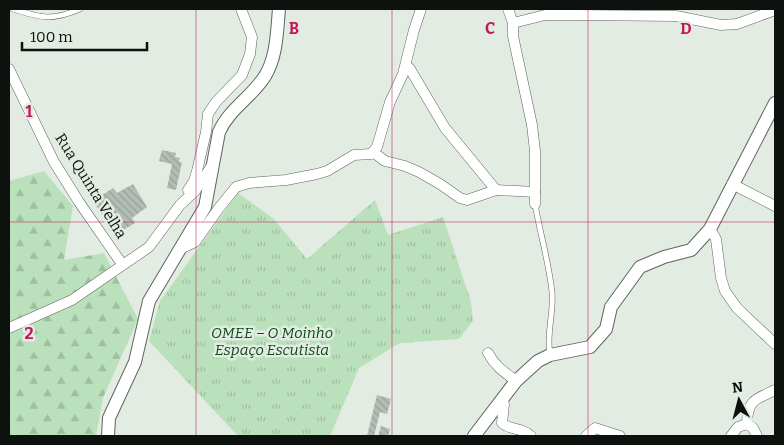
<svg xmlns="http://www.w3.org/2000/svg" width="784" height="445" viewBox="0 0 784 445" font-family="Bitter,serif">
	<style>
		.forest { fill: url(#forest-firs) }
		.park { fill: url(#park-tufts) }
		.building { fill: url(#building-back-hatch) }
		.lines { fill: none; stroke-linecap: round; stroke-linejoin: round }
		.service-casing { stroke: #5d655d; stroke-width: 6 }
		.minor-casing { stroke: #5d655d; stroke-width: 11 }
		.tertiary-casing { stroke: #5d655d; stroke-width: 14 }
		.service { stroke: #fff; stroke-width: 5 }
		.minor { stroke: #fff; stroke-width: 10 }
		.tertiary { stroke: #fff; stroke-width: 12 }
		.grid { fill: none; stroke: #c2185b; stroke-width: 1; stroke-opacity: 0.55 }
		.labels { text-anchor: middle; stroke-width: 5; stroke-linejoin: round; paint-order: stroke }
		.street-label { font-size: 15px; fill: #0e120e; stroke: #e2ece2 }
		.park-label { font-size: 15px; font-style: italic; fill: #0d4a19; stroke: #e2ece2 }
		.grid-label { font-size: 16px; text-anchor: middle; font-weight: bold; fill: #c2185b; stroke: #e2ece2; stroke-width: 5; stroke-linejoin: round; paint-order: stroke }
	</style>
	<defs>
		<pattern id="forest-firs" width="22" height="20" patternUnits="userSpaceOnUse" patternTransform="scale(1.25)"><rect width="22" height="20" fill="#bae1bb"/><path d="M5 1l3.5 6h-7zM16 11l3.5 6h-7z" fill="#9fc0a0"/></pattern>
		<pattern id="park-tufts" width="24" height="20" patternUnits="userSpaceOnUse" patternTransform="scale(1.25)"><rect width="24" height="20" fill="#bae1bb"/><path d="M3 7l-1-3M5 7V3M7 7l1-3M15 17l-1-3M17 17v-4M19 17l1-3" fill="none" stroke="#9fc0a0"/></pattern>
		<pattern id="building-back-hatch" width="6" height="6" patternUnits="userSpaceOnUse" patternTransform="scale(1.25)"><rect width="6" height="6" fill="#b3bdb4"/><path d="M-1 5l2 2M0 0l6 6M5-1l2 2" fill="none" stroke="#99a19a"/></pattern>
	</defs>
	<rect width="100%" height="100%" fill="#e2ece2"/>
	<polygon class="forest" points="44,171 73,206 64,260 104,253 138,319 103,398 96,436 9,436 9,181"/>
	<polygon class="park" points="238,193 274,219 307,259 375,200 388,235 443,217 471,302 473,321 459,339 400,343 359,368 330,436 238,436 149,341 160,301"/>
	<g class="building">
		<polygon points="162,150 176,153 175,157 180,158 179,162 182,162 176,190 167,188 172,164 159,161"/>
		<polygon points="133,184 147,207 132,218 135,223 115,235 93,201 113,188 117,193"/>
		<polygon points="377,395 391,399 387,414 380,412 374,436 367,436"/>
		<polygon points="381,426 390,429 388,436 378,436"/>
	</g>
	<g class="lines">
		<g class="service-casing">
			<g id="service">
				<path d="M13 9C41 18 52 21 80 9"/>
				<path d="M535 204C540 233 549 263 552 292 554 313 546 334 550 354"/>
			</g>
		</g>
		<g class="minor-casing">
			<g id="minor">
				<polyline points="508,9 513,23 513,36 532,125 535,151 535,204"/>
				<polyline points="513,23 545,15 576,15 676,16 721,25 737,24 775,10"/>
				<polyline points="406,65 410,69 445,128 496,190"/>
				<polyline points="9,69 54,162 79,202 122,264"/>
				<polyline points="373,152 385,161 405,166 419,172 440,184 460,198 467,200 496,190 535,192"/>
				<polyline points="732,184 775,206"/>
				<polyline points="188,190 194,181 197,171 206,132 208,114 216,102 242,75 250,54 252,37 241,9"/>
				<polyline points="710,229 716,239 721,278 725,291 737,308 775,344"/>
				<polyline points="180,249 195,242 219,208 236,187 249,183 286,180 317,174 327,171 354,155 371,154 377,147 390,102 403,74 414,30 421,9"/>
				<polyline points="9,328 72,300 149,247 180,205 195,191 211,167"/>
				<path d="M488 353C495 366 504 372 516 381"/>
				<path d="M502 399 504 404 502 423C511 431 520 426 531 436"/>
				<path d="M747 424C747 399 757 399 775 390"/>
				<polyline points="586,436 595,428 620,436"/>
				<polyline points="731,436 738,427 747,424 753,428 757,436"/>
			</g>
		</g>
		<g class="tertiary-casing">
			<g id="tertiary">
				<path d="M108 436 109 418 135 362 149 301 205 207 219 132C229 109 252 97 265 76 277 57 277 30 279 9"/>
				<polyline points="474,436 516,381 538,361 550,355 590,347 606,329 611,307 640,267 664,257 691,250 710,229 775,103"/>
			</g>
		</g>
		<use href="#service" class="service"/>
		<use href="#minor" class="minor"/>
		<use href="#tertiary" class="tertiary"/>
	</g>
	<path class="grid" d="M196 9V436M392 9V436M588 9V436M9 222H775"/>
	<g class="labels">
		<g class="street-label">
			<text transform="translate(91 186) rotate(58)" y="5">Rua Quinta Velha</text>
		</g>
		<g class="park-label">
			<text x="272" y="338">OMEE – O Moinho<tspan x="272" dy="17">Espaço Escutista</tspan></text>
		</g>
	</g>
	<g class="grid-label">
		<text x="294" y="34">B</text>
		<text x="490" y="34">C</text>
		<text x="686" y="34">D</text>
		<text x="29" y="117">1</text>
		<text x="29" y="339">2</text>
	</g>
	<rect width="784" height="445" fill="none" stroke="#0e120e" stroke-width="20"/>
	<g transform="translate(739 400) rotate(353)" stroke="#e2ece2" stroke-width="4" paint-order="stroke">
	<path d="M0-4L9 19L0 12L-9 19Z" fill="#0e120e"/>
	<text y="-8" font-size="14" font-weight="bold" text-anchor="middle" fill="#0e120e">N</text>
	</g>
	<path d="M22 42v8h125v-8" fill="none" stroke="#0e120e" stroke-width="2.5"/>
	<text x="30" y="42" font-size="15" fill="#0e120e" stroke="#e2ece2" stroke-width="4" paint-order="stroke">100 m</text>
</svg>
